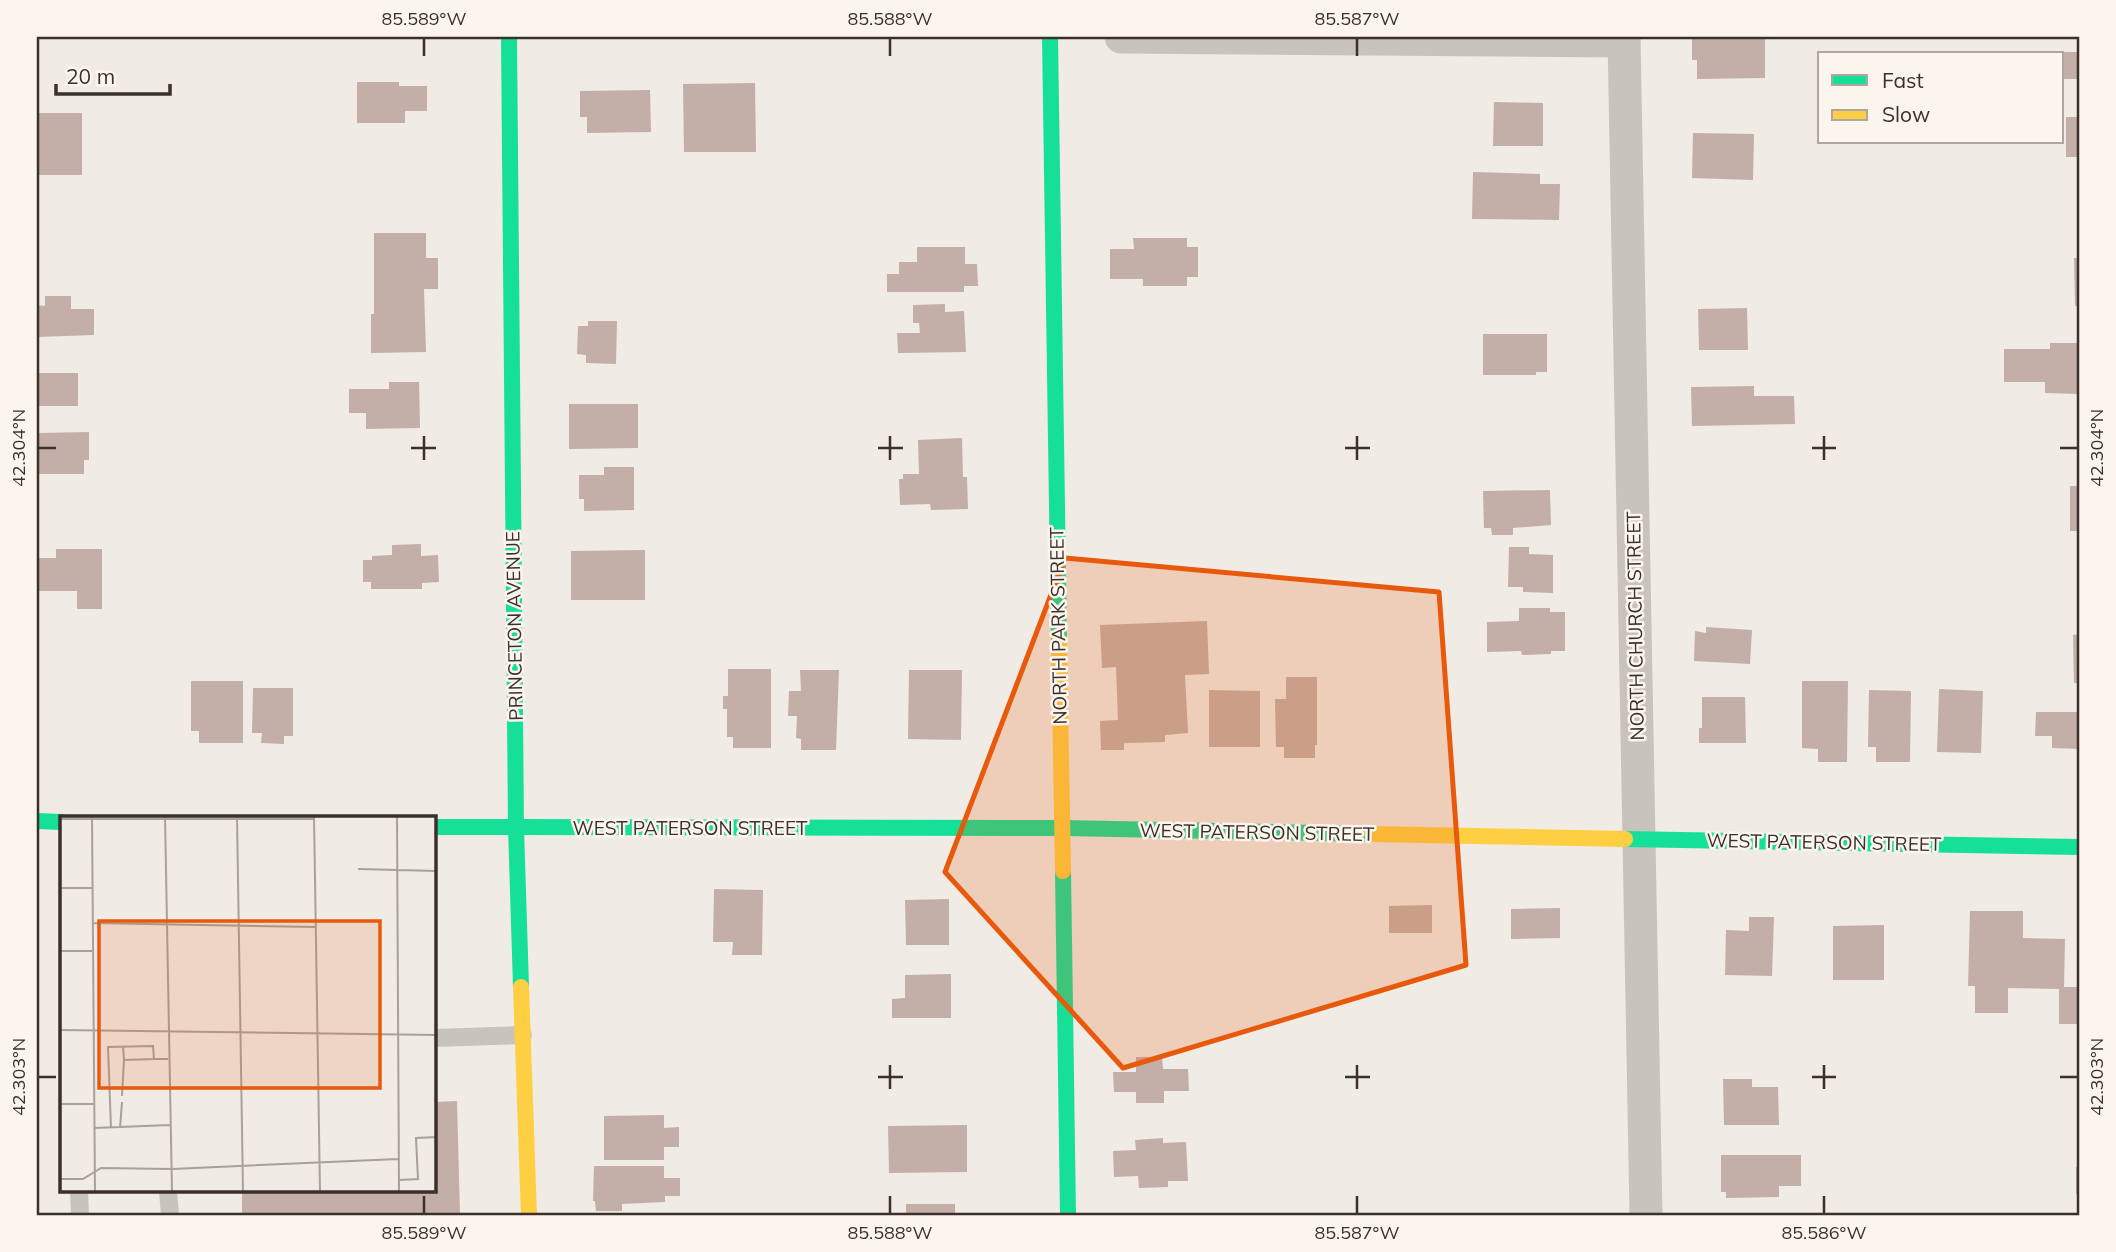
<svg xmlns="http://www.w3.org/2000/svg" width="2116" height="1252" viewBox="0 0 2116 1252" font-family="Mulish,sans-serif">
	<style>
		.building { fill: #c3afa7 }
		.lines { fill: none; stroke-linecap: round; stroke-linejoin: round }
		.lane { stroke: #c9c3be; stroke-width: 18 }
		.street { stroke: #c9c3be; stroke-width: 33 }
		.fast { stroke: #16e098; stroke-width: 16 }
		.slow { stroke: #ffcf43; stroke-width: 16 }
		.marked { fill: #e8590c; fill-opacity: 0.2; stroke: #e8590c; stroke-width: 5; stroke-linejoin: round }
		.ticks { fill: none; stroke: #3b302b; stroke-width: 2.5 }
		.labels { text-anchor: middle; stroke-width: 5; stroke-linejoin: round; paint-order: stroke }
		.street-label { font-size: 19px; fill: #3b302b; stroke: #fbf5ee }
		.inset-road { fill: none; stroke: #a8a09b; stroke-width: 2 }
		.view { fill: #e8590c; fill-opacity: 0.15; stroke: #e8590c; stroke-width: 3.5 }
		.inset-edge { fill: none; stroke: #3b302b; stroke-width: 3.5 }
		.neatline { fill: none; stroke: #3b302b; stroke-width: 2.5 }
		.ticks-label { font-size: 18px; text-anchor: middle; fill: #3b302b }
	</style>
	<rect width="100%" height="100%" fill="#f0ebe5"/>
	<g class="building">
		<polygon points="1692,37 1765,37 1765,78 1697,79 1697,60 1692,60"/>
		<rect x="2062" y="52" width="17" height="27"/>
		<polygon points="357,82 399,82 399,86 427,86 427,111 405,111 405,123 357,123"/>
		<polygon points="755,83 756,152 684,152 683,84"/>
		<polygon points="650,90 651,132 587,133 587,117 580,117 580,91"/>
		<polygon points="1494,102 1543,103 1543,146 1493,146"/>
		<rect x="37" y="113" width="45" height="62"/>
		<rect x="2066" y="117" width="13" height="40"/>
		<polygon points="1693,133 1754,134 1753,180 1692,178"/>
		<polygon points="1473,172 1540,174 1540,184 1560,184 1559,220 1472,219"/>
		<polygon points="374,233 426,233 426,258 438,258 438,289 424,289 426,352 371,353 371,314 374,314"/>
		<polygon points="1133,238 1187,238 1187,247 1198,247 1198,277 1187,277 1187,286 1143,286 1143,279 1110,279 1110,249 1134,249"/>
		<polygon points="917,247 965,247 965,264 977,264 978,286 964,286 964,292 887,292 887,274 899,274 899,262 917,262"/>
		<polygon points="2074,258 2079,258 2079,306 2075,306"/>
		<polygon points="45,296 71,296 71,309 94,309 94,335 37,337 37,305 45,306"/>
		<polygon points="945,304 945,312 964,311 966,352 898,353 897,333 920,333 919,323 913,323 913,305"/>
		<polygon points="1747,308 1748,350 1699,350 1698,309"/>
		<polygon points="588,321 617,321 616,364 586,363 586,355 577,354 578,326 588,326"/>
		<polygon points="1483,334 1547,334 1547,372 1536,372 1536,375 1483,375"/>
		<polygon points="2050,343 2079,343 2079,394 2045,393 2045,382 2004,382 2004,349 2050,349"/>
		<rect x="37" y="373" width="41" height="33"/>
		<polygon points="389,382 419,382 420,428 366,429 366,413 349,413 349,389 389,389"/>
		<polygon points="1754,386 1754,396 1794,396 1795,424 1692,426 1691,387"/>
		<polygon points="569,404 638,404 638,448 569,449"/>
		<polygon points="89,432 89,460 84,460 84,474 37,474 37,433"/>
		<polygon points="962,438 963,477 967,477 968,509 931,510 930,504 900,505 899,479 903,479 903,474 919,474 918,440"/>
		<polygon points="604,467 634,467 634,510 584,511 584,499 579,499 579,475 604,475"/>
		<rect x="2070" y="486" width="9" height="45"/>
		<polygon points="1550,490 1551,525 1513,528 1513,535 1492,535 1491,528 1484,528 1483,491"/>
		<polygon points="421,544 421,556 438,555 439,582 422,583 422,589 371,589 371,582 363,582 363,560 372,560 372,556 392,555 392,545"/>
		<polygon points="1509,547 1529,547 1529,554 1553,555 1553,593 1523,592 1523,587 1508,587"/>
		<polygon points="56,549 102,549 102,609 77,609 77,591 37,591 37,558 56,558"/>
		<polygon points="645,550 645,600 571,600 571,551"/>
		<polygon points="1519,608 1550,608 1550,612 1565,612 1565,651 1551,651 1551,654 1522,655 1521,651 1487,652 1487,622 1519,621"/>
		<polygon points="1207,621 1209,674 1185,675 1188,733 1165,735 1165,742 1124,743 1124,750 1101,750 1100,721 1118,720 1116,667 1102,668 1100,625"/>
		<polygon points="1706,627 1752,630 1750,664 1694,661 1695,631 1706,633"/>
		<polygon points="2079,634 2079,683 2074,683 2073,635"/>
		<polygon points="728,669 771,669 771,748 733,748 733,737 727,737 727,709 723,709 723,696 728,696"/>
		<polygon points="800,670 839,670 836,750 801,750 801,739 796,738 797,716 788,716 789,691 801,691"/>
		<polygon points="909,670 962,670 961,740 908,739"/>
		<polygon points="1286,677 1317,677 1317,745 1315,745 1315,758 1284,758 1284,747 1276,747 1275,699 1286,699"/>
		<polygon points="191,681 243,681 243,743 199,743 199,731 191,731"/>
		<polygon points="1802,681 1848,681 1847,762 1818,762 1818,749 1802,748"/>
		<polygon points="253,688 293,688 293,736 284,736 284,744 261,743 262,733 252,733"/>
		<polygon points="1939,689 1983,691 1981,753 1937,752"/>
		<polygon points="1209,690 1260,691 1260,747 1209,747"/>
		<polygon points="1869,690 1911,691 1910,762 1876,762 1876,747 1868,747"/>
		<polygon points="1702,697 1745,697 1746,743 1699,743 1699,728 1702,728"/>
		<polygon points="2036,712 2079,712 2079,749 2052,748 2052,736 2035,736"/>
		<polygon points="714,889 763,890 762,955 732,955 733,942 713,942"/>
		<polygon points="949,899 949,945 906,945 905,900"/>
		<polygon points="1432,905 1432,933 1389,933 1389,906"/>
		<polygon points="1560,908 1560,938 1511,939 1511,909"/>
		<polygon points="1970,911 2023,911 2023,938 2065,939 2064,987 2078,987 2077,1024 2059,1024 2059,989 2008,988 2008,1013 1975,1013 1975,986 1968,986"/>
		<polygon points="1749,917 1774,917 1772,976 1725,975 1726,930 1749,931"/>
		<polygon points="1884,925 1884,980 1833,980 1833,926"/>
		<polygon points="951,974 951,1018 892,1018 892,999 905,998 905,975"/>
		<polygon points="1136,1057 1162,1057 1163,1069 1188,1069 1189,1091 1164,1091 1164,1103 1136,1103 1136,1092 1114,1092 1113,1072 1136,1072"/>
		<polygon points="1723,1079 1752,1079 1752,1087 1778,1087 1779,1125 1724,1125"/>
		<polygon points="457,1101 460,1215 242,1215 242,1191 434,1191 434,1102"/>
		<polygon points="664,1115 664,1128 679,1127 679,1147 664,1147 664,1160 604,1160 604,1116"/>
		<polygon points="967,1125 967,1172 889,1173 888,1126"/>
		<polygon points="1163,1138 1163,1143 1186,1142 1188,1181 1168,1181 1168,1187 1139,1188 1138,1176 1114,1177 1113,1151 1136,1150 1135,1140"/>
		<polygon points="1721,1155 1801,1155 1801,1186 1779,1186 1779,1197 1726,1198 1726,1192 1721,1192"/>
		<polygon points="594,1166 664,1166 664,1178 680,1178 680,1196 665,1196 665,1202 622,1204 622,1211 596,1211 595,1201 593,1201"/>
		<rect x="2076" y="1167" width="3" height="27"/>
		<rect x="906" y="1204" width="49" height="11"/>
	</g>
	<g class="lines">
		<g class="lane">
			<polyline points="434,1038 523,1035"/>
			<polyline points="79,1191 80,1215"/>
			<polyline points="168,1191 170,1215"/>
		</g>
		<g class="street">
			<polyline points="1121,37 1624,41"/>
			<polyline points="1624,37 1646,1215"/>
		</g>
		<g class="fast">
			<polyline points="509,37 516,828 521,987"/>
			<polyline points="1050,37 1059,641"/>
			<polyline points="37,821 61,822"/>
			<polyline points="434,827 1061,828 1372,834"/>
			<polyline points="1625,839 2079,847"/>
			<polyline points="1063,871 1068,1215"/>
		</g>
		<g class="slow">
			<polyline points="1059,641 1063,871"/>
			<polyline points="1372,834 1625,839"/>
			<polyline points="521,987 529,1215"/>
		</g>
	</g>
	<path class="marked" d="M1065 558 1439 592 1466 965 1123 1068 945 872Z"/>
	<path class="ticks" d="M424 38V56M890 38V56M1357 38V56M424 436V460M890 436V460M1357 436V460M1824 436V460M38 448H56M411 448H436M878 448H903M1345 448H1370M1812 448H1836M2060 448H2078M890 1065V1089M1357 1065V1089M1824 1065V1089M38 1077H56M878 1077H903M1345 1077H1370M1812 1077H1836M2060 1077H2078M424 1196V1214M890 1196V1214M1357 1196V1214M1824 1196V1214"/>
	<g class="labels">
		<g class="street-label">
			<text transform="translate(514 626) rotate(-91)" y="7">PRINCETON AVENUE</text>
			<text transform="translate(1058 626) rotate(-91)" y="7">NORTH PARK STREET</text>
			<text transform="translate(1635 626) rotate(-91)" y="7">NORTH CHURCH STREET</text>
			<text x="690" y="835">WEST PATERSON STREET</text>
			<text transform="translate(1257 832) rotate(1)" y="7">WEST PATERSON STREET</text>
			<text transform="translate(1824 842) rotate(1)" y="7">WEST PATERSON STREET</text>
		</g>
	</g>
	<g transform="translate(60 816)">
		<rect width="376" height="376" fill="#f0ebe5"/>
		<path class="inset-road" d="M32 0 35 376M105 0 112 376M177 0 183 376M254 0 260 376M337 0 339 376M0 3H254M298 53 377 55M0 72H32M32 107 255 111M0 135H32M0 214 377 219M63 230 64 244 94 243M62 280 64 244M0 288H33M34 312 110 309M51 312 48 231 93 230 94 243H108M60 312 62 286M0 363H23L41 352 112 353 338 343M339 364 358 363 356 322 377 321"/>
		<path class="view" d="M39 105H320V272H39Z"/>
		<rect width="376" height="376" class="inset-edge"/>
	</g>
	<rect width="2116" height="1252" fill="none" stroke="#fbf5ee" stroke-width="77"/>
	<rect x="1818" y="52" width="245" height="91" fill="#fbf5ee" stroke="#aea6a0" stroke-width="2"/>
	<rect x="1832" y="75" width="35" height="10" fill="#16e098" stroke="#aea6a0" stroke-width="2"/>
	<text x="1882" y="88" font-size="21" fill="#3b302b">Fast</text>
	<rect x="1832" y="110" width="35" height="10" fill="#ffcf43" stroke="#aea6a0" stroke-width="2"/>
	<text x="1882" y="122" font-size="21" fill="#3b302b">Slow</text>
	<path d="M56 84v10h114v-10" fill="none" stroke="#3b302b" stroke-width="3.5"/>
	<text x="66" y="84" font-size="21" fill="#3b302b" stroke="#fbf5ee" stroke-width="5" paint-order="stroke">20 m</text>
	<rect x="38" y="38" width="2040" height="1176" class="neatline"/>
	<g class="ticks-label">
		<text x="424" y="25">85.589°W</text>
		<text x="890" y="25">85.588°W</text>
		<text x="1357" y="25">85.587°W</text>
		<text transform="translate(19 448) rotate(-90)" y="6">42.304°N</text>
		<text transform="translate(2097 448) rotate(-90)" y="6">42.304°N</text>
		<text transform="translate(19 1077) rotate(-90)" y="6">42.303°N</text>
		<text transform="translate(2097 1077) rotate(-90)" y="6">42.303°N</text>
		<text x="424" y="1239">85.589°W</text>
		<text x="890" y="1239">85.588°W</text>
		<text x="1357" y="1239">85.587°W</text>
		<text x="1824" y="1239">85.586°W</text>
	</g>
</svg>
